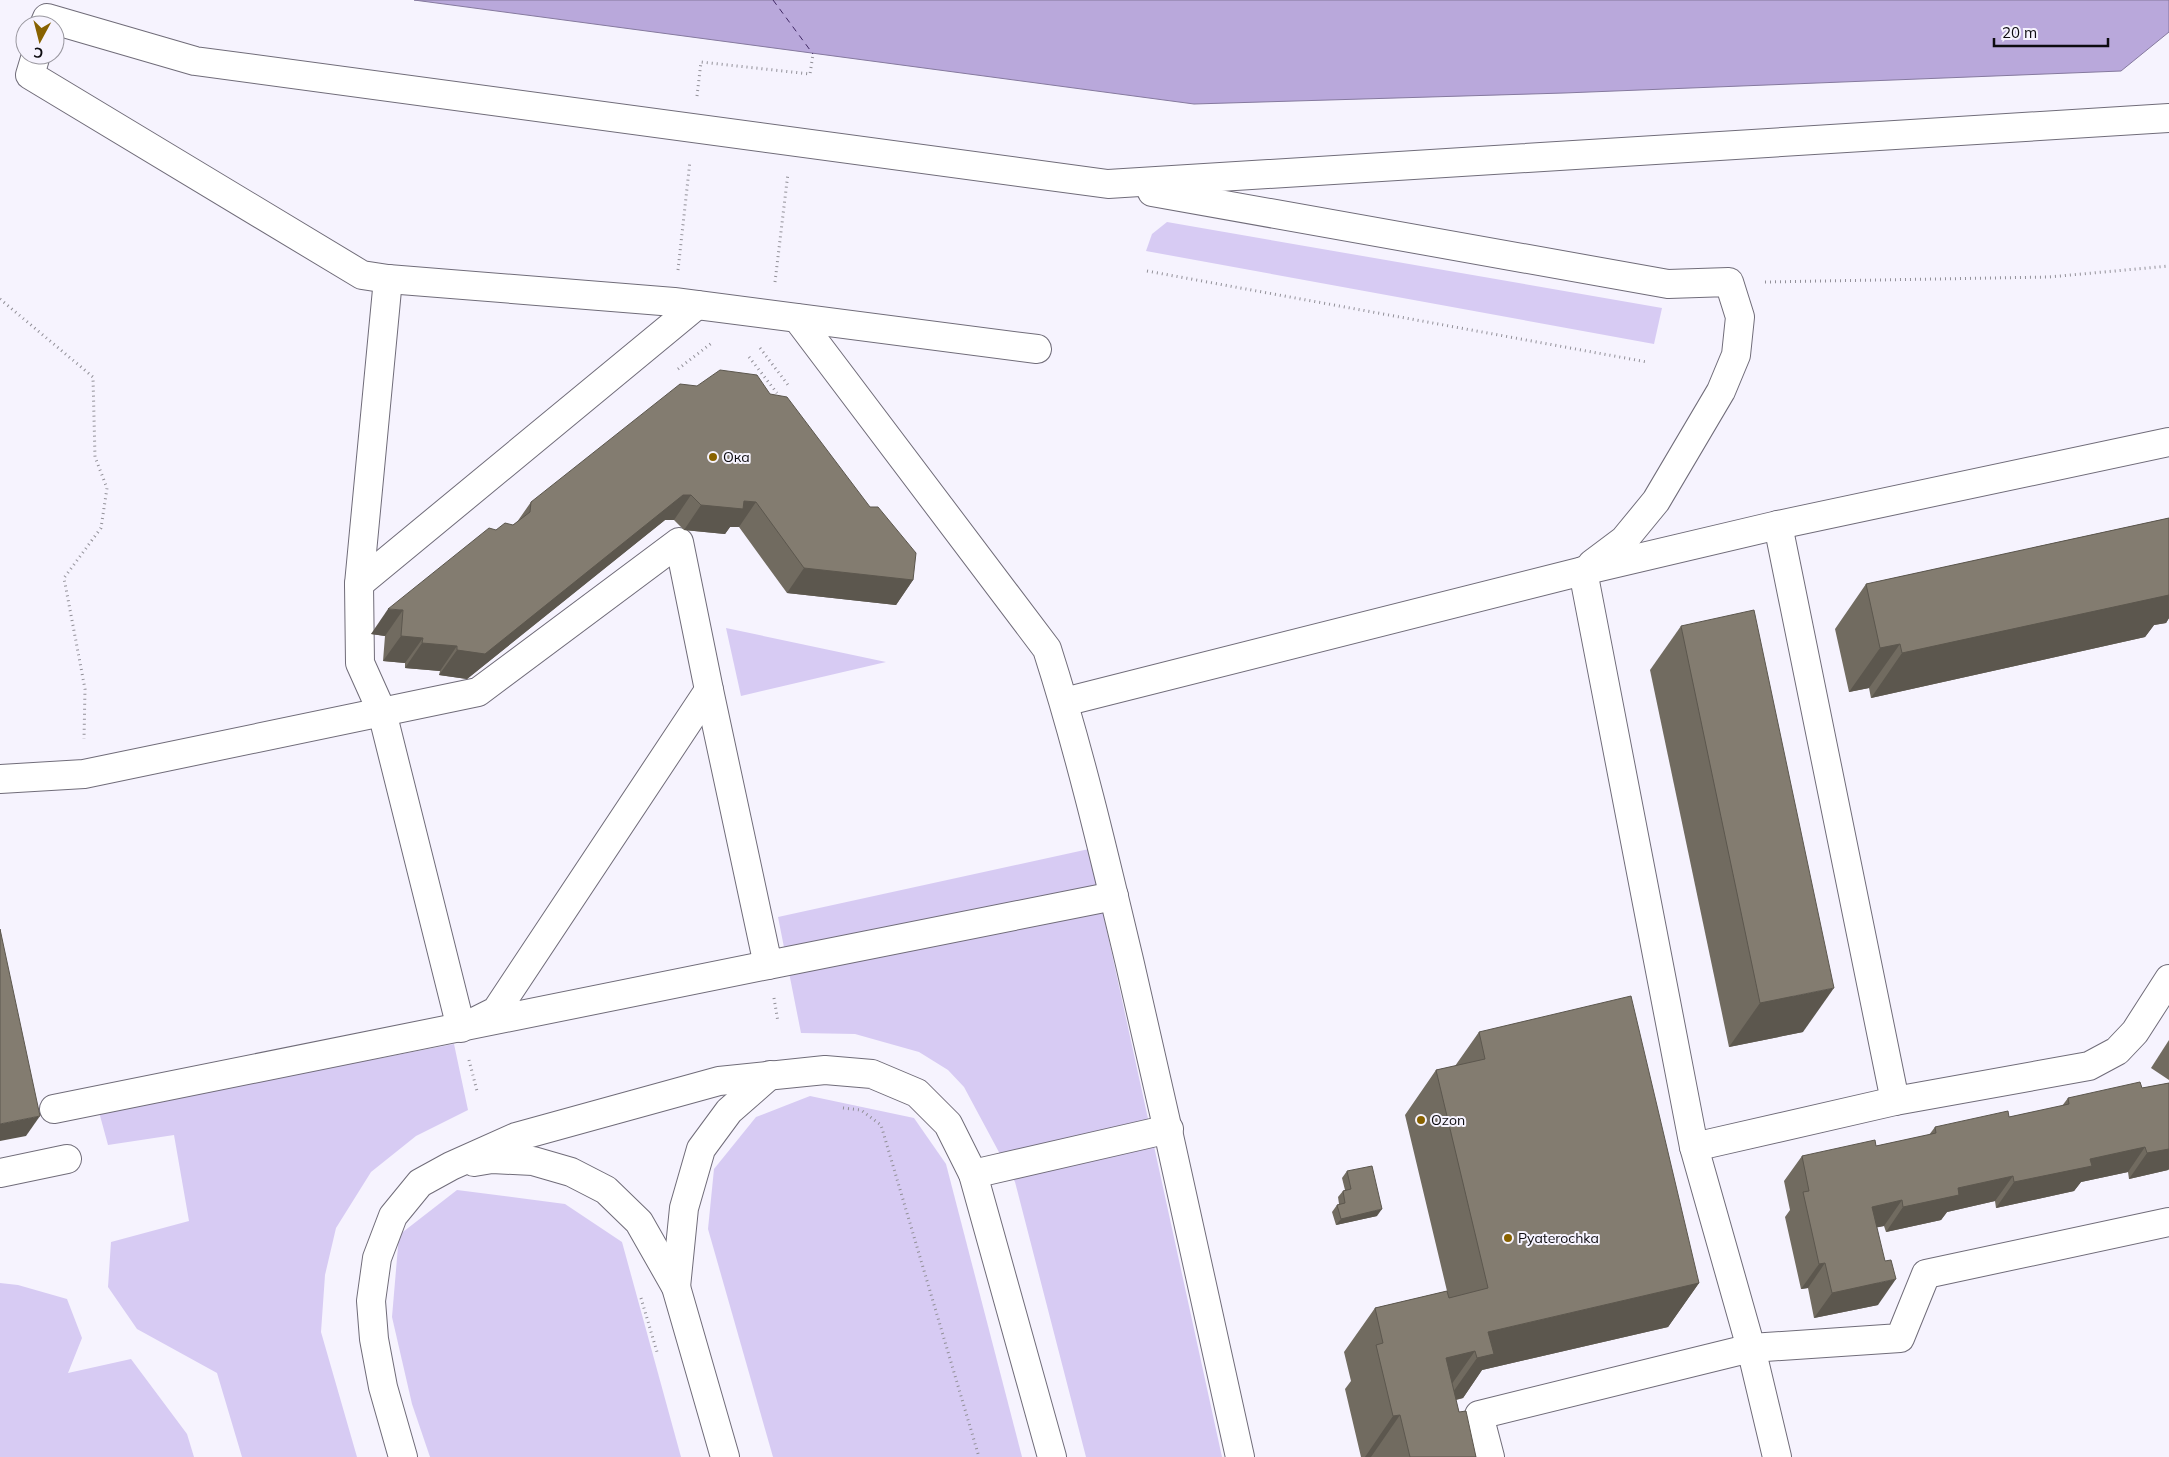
<svg xmlns="http://www.w3.org/2000/svg" width="2169" height="1457" viewBox="0 0 2169 1457" font-family="Mulish,sans-serif">
	<style>
		.green { fill: #d7cbf3 }
		.water { fill: #b9a8db; stroke: #85799e }
		.lines { fill: none; stroke-linecap: round; stroke-linejoin: round }
		.ferry { stroke: #402864; stroke-width: 1; stroke-dasharray: 6 5; stroke-linecap: butt }
		.minor-casing { stroke: #706c79; stroke-width: 30 }
		.path { stroke: #929098; stroke-width: 3; stroke-dasharray: 1 4; stroke-linecap: butt }
		.minor { stroke: #fff; stroke-width: 28 }
		.wall { fill: #716b60 }
		.shaded-wall { fill: #5c574e }
		.building { fill: #837c70; stroke: #5c574e }
		.poi-dot { fill: #886200; stroke: #f6f3fe; stroke-width: 2 }
		.labels { text-anchor: middle; stroke-width: 4; stroke-linejoin: round; paint-order: stroke }
		.poi-label { font-size: 14px; fill: #0d0c10; stroke: #f6f3fe; text-anchor: start }
	</style>
	<rect width="100%" height="100%" fill="#f6f3fe"/>
	<g class="green">
		<polygon points="1167,222 1662,308 1654,344 1146,251 1152,234"/>
		<polygon points="726,628 886,662 741,696"/>
		<polygon points="1089,849 1222,1457 1086,1457 1015,1182 964,1087 948,1070 919,1052 855,1034 801,1033 778,917"/>
		<polygon points="454,1044 468,1110 416,1136 371,1172 336,1228 325,1275 321,1332 357,1457 242,1457 217,1373 137,1329 108,1287 111,1242 189,1221 174,1135 108,1145 99,1112"/>
		<polygon points="810,1096 914,1118 946,1164 1022,1457 773,1457 708,1229 714,1169 756,1117"/>
		<polygon points="457,1190 565,1204 622,1242 681,1457 430,1457 412,1404 392,1317 399,1235"/>
		<polygon points="0,1283 18,1285 67,1299 82,1338 68,1373 131,1359 187,1434 194,1457 0,1457"/>
	</g>
	<polygon class="water" points="414,0 2169,0 2169,32 2121,71 1564,93 1194,104"/>
	<g class="lines">
		<polyline class="ferry" points="773,0 813,54"/>
		<g class="minor-casing">
			<g id="minor">
				<polyline points="44,25 47,18 195,61 1108,184 2169,118"/>
				<polyline points="36,55 30,75 362,275 388,279 674,302 1037,349"/>
				<polyline points="1152,192 1668,284 1729,282 1740,317 1736,355 1721,391 1656,501 1624,540 1592,564"/>
				<polyline points="388,279 359,584 360,663 382,712 461,1028"/>
				<path d="M797 318 1047 649C1080 752 1105 859 1130 964 1168 1128 1204 1292 1240 1457"/>
				<polyline points="1778,525 1895,1101"/>
				<polyline points="1583,571 1694,1147 1751,1348 1900,1338 1926,1274 2169,1222"/>
				<polyline points="359,584 697,305"/>
				<polyline points="1064,702 1583,571 1778,525 2169,442"/>
				<polyline points="0,779 84,774 478,692 679,542 709,690 768,965 1114,896"/>
				<polyline points="476,1021 496,1011 709,690"/>
				<polyline points="54,1109 768,965"/>
				<polyline points="1694,1147 1895,1101 2089,1066 2117,1051 2135,1032 2169,979"/>
				<polyline points="474,1162 492,1159 533,1161 571,1172 606,1190 639,1222 676,1287 725,1457"/>
				<polyline points="0,1173 67,1159"/>
				<polyline points="973,1174 1169,1129"/>
				<polyline points="676,1287 684,1208 701,1149 729,1111 770,1075"/>
				<polyline points="403,1457 383,1387 374,1339 371,1301 377,1258 393,1216 420,1183 451,1166 516,1137 719,1081 825,1070 872,1074 917,1093 948,1124 973,1174 1052,1457"/>
				<polyline points="1490,1457 1479,1415 1751,1348 1777,1457"/>
			</g>
		</g>
		<g class="path">
			<polyline points="697,96 701,62 810,74 813,54"/>
			<polyline points="678,270 690,161"/>
			<polyline points="1147,271 1647,362"/>
			<polyline points="775,282 788,173"/>
			<polyline points="1765,282 2049,277 2169,266"/>
			<polyline points="0,299 93,377 95,457 107,488 101,528 64,578 85,689 84,739"/>
			<polyline points="760,348 788,385"/>
			<polyline points="749,357 777,393"/>
			<polyline points="678,369 713,342"/>
			<polyline points="774,998 778,1022"/>
			<polyline points="469,1060 477,1091"/>
			<polyline points="843,1108 861,1110 881,1125 979,1457"/>
			<polyline points="641,1298 657,1352"/>
		</g>
		<use href="#minor" class="minor"/>
	</g>
	<g class="wall">
		<polygon points="770,394 913,580 896,605 787,593 739,527 730,527 725,534 684,530 674,520 665,520 467,679 439,675 440,671 405,668 405,663 383,661 385,636 371,634 496,530 513,525 517,522 531,502"/>
		<polygon points="2169,518 2169,618 2166,623 2154,625 2145,637 1871,698 1869,688 1849,692 1835,629 1866,584"/>
		<polygon points="1681,626 1803,1032 1729,1047 1650,670"/>
		<polygon points="1479,1032 1699,1283 1668,1327 1482,1370 1463,1398 1456,1400 1459,1412 1476,1457 1361,1457 1345,1389 1351,1381 1344,1352 1375,1308 1447,1291 1405,1115 1436,1070 1455,1066"/>
		<polygon points="2169,1040 2169,1080 2151,1068"/>
		<polygon points="2169,1083 2169,1169 2168,1170 2129,1179 2128,1172 2081,1182 2074,1191 1996,1208 1995,1201 1947,1212 1941,1220 1886,1232 1884,1226 1877,1227 1878,1305 1814,1318 1808,1288 1801,1289 1785,1217 1790,1210 1784,1181 1802,1156 1876,1146 1929,1135 1935,1127 2009,1117 2062,1106 2068,1098 2142,1088"/>
		<polygon points="1347,1171 1377,1216 1336,1225 1332,1212 1337,1205 1339,1204 1338,1197 1343,1191 1345,1190 1342,1178"/>
	</g>
	<g class="shaded-wall">
		<polygon points="683,495 691,495 674,520 665,520 467,679 439,675 457,650"/>
		<polygon points="744,501 756,502 739,527 730,527 725,534 684,530 701,505"/>
		<polygon points="804,568 913,580 896,605 787,593"/>
		<polygon points="2169,591 2169,618 2166,623 2154,625 2145,637 1871,698 1902,653"/>
		<polygon points="388,609 403,610 385,636 371,634"/>
		<polygon points="401,636 423,638 405,663 383,661"/>
		<polygon points="422,643 457,646 440,671 405,668"/>
		<polygon points="1900,644 1869,688 1849,692 1880,648"/>
		<polygon points="1834,988 1803,1032 1729,1047 1760,1003"/>
		<polygon points="40,1116 26,1136 0,1141 0,1124"/>
		<polygon points="2145,1147 2128,1172 2081,1182 2074,1191 1996,1208 2014,1182 2090,1159"/>
		<polygon points="2169,1149 2169,1169 2168,1170 2129,1179 2147,1153"/>
		<polygon points="2013,1176 1995,1201 1947,1212 1941,1220 1886,1232 1903,1207 1958,1188"/>
		<polygon points="1902,1200 1884,1226 1855,1232 1872,1207"/>
		<polygon points="1382,1209 1377,1216 1336,1225 1341,1219"/>
		<polygon points="1825,1263 1808,1288 1801,1289 1819,1264"/>
		<polygon points="1896,1279 1878,1305 1814,1318 1832,1293"/>
		<polygon points="1699,1283 1668,1327 1482,1370 1463,1398 1446,1402 1477,1358 1475,1351 1444,1395 1446,1358 1488,1332"/>
		<polygon points="1400,1415 1371,1457 1365,1457 1393,1416"/>
	</g>
	<g class="building">
		<polygon points="720,370 757,375 770,394 787,397 870,507 878,507 916,553 913,580 804,568 756,502 744,501 743,509 701,505 691,495 683,495 485,654 457,650 457,646 422,643 423,638 401,636 403,610 388,609 489,528 496,530 505,523 513,525 530,512 531,502 680,384 697,386"/>
		<polygon points="2169,518 2169,595 1902,653 1900,644 1880,648 1866,584"/>
		<polygon points="1754,610 1834,988 1760,1003 1681,626"/>
		<polygon points="0,929 40,1116 0,1124"/>
		<polygon points="1631,996 1699,1283 1488,1332 1494,1354 1477,1358 1475,1351 1446,1358 1459,1412 1466,1411 1476,1457 1410,1457 1400,1415 1393,1416 1376,1345 1383,1343 1375,1308 1447,1291 1449,1298 1488,1288 1436,1070 1485,1059 1479,1032"/>
		<polygon points="2140,1082 2142,1088 2169,1083 2169,1149 2147,1153 2145,1147 2090,1159 2092,1166 2014,1182 2013,1176 1958,1188 1959,1195 1903,1207 1902,1200 1872,1207 1885,1261 1891,1260 1896,1279 1832,1293 1825,1263 1819,1264 1803,1192 1809,1191 1802,1156 1875,1140 1876,1146 1936,1133 1935,1127 2008,1111 2009,1117 2069,1104 2068,1098"/>
		<polygon points="1372,1166 1382,1209 1341,1219 1337,1205 1345,1203 1343,1191 1351,1189 1347,1171"/>
	</g>
	<g class="poi-dot">
		<circle cx="713" cy="457" r="5"/>
		<circle cx="1421" cy="1120" r="5"/>
		<circle cx="1508" cy="1238" r="5"/>
	</g>
	<g class="labels">
		<g class="poi-label">
			<text x="723" y="462">Ока</text>
			<text x="1431" y="1125">Ozon</text>
			<text x="1518" y="1243">Pyaterochka</text>
		</g>
	</g>
	<g transform="translate(40 40) rotate(187)"><circle r="24" fill="#f6f3fe" stroke="#99979f"/>
	<path d="M0-4L9 19L0 12L-9 19Z" fill="#886200"/>
	<text y="-8" font-size="14" font-weight="bold" text-anchor="middle" fill="#0d0c10">С</text>
	</g>
	<path d="M1994 38v8h114v-8" fill="none" stroke="#0d0c10" stroke-width="2.5"/>
	<text x="2002" y="38" font-size="15" fill="#0d0c10" stroke="#f6f3fe" stroke-width="4" paint-order="stroke">20 m</text>
</svg>
